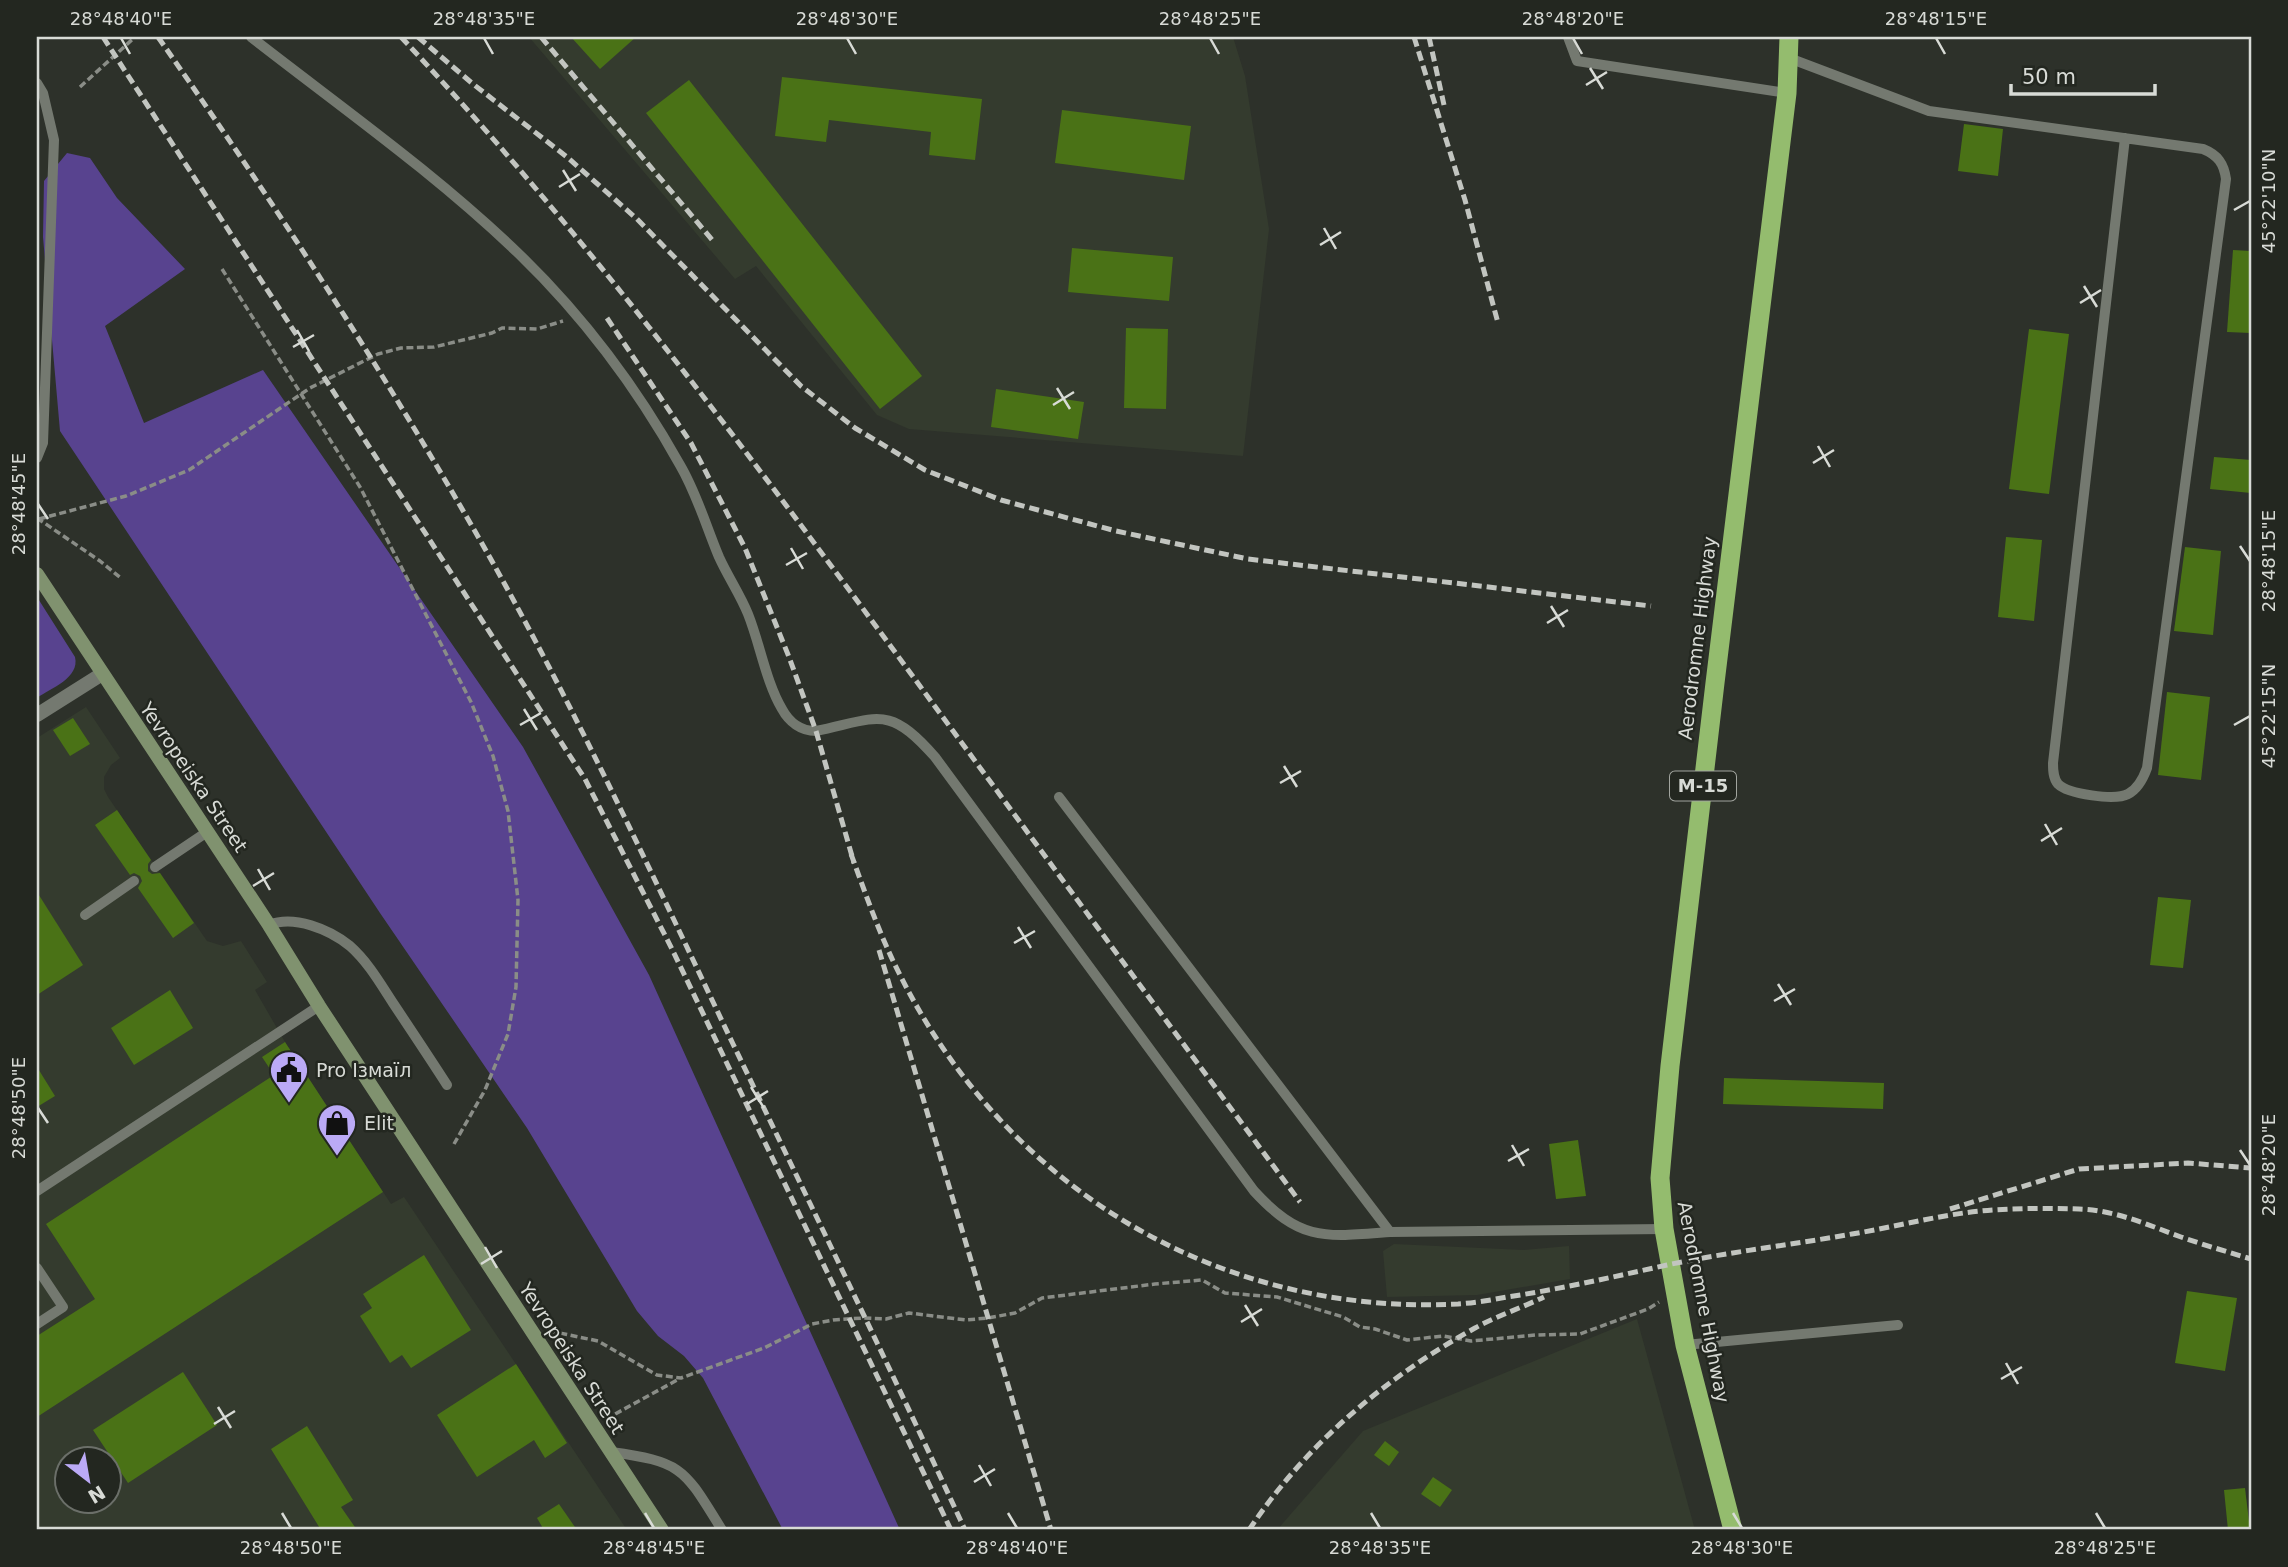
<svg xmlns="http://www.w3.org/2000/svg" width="2288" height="1567" viewBox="0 0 2288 1567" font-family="'DejaVu Sans',sans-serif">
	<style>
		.built { fill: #343b2e; fill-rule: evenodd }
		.green { fill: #58438f }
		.building { fill: #4a7216 }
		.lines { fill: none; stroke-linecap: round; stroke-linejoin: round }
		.path { stroke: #8a8d87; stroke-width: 3.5; stroke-dasharray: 7 3.5; stroke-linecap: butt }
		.service { stroke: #747970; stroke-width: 10 }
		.minor { stroke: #747970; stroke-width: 14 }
		.secondary { stroke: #80926f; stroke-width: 14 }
		.trunk { stroke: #94bc6e; stroke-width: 19 }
		.rail { stroke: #c2c5c0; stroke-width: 5; stroke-dasharray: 10 5; stroke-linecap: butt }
		.ticks { fill: none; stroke: #d8dbd6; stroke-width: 2.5 }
		.labels { text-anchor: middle; stroke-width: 5; stroke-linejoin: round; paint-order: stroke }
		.shield { fill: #232720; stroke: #a2a59f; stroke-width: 2 }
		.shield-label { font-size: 18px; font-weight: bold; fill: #d8dbd6 }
		.street-label { font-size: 19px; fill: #d8dbd6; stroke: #232720 }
		.poi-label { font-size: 19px; fill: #d8dbd6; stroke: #232720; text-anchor: start }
		.neatline { fill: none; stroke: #d8dbd6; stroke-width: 2.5 }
		.ticks-label { font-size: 18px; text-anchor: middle; fill: #d8dbd6 }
	</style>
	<rect width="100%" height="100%" fill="#2d312a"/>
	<g class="built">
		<polygon points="529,37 1233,37 1245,76 1269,229 1243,456 909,429 877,415 756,266 735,279"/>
		<path d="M86 707 120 758 111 765 104 777V789L108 797 207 941 223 946 241 941 267 982 255 990 285 1042 391 1204 404 1197 627 1530H37V738ZM66 1458H108V1500H66Z"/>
		<polygon points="1394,1244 1524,1250 1569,1246 1570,1279 1477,1295 1387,1297 1383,1251"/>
		<polygon points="1637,1319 1695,1530 1277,1530 1363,1431"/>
	</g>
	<g class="green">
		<polygon points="67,153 90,158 117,198 185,269 105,326 144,423 263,370 523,747 649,975 900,1530 783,1530 703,1378 684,1356 658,1336 637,1311 527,1128 380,913 60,431 43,237 44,181"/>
		<path d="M37 597 75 657C80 678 51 688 37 698Z"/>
	</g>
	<g class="building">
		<polygon points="571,37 636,37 600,69"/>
		<polygon points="782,77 982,99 975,160 929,155 931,132 829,120 826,142 775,136"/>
		<polygon points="689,80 922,376 880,409 646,113"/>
		<polygon points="1062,110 1191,126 1184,180 1055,163"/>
		<polygon points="1964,124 2003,129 1998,176 1958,171"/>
		<polygon points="1072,248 1173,257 1169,301 1068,292"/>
		<polygon points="2233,250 2251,251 2251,333 2227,332"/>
		<polygon points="1126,328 1168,329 1166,409 1124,408"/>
		<polygon points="2029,329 2069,334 2049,494 2009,489"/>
		<polygon points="996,389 1084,402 1078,439 991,427"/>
		<polygon points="2214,457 2251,460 2251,493 2210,489"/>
		<polygon points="2006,537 2042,540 2034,621 1998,617"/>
		<polygon points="2185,547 2221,551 2213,635 2174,631"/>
		<polygon points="2167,692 2210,697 2201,780 2158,775"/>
		<polygon points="73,718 90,744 70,756 53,730"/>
		<polygon points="117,810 151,860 148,864 148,871 152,874 160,873 194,923 173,938 138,888 142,881 140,876 134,873 130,875 95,825"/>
		<polygon points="37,892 83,965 37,995"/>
		<polygon points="2158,897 2191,900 2183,968 2150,965"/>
		<polygon points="170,990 193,1028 134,1065 111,1028"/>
		<polygon points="285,1042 383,1192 37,1417 37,1336 95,1299 46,1224 274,1075 262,1057"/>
		<polygon points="37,1067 55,1096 37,1107"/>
		<polygon points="1724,1078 1884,1083 1883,1109 1723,1104"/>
		<polygon points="1578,1140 1586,1196 1556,1199 1549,1144"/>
		<polygon points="424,1255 471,1330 411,1368 402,1355 390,1363 360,1316 372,1308 363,1294"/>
		<polygon points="2187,1291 2237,1298 2225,1371 2175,1363"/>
		<polygon points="516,1364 567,1443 545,1458 534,1440 477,1477 437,1415"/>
		<polygon points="183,1372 217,1425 128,1483 93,1430"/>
		<polygon points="307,1426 353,1500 341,1507 357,1530 321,1530 271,1449"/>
		<polygon points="1385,1441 1399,1452 1389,1466 1374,1455"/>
		<polygon points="1433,1477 1452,1490 1440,1507 1421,1494"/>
		<polygon points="2245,1488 2250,1530 2228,1530 2224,1490"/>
		<polygon points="559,1504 577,1530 544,1530 537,1518"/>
	</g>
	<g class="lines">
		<g class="path">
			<polyline points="80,87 135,37"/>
			<polyline points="222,269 360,487 471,702 493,756 508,811 518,900 516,987 508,1034 485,1090 454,1144"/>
			<polyline points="37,518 100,561 122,579"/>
			<polyline points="39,519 126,496 189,470 310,388 378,354 401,348 434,347 492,333 502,328 537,329 563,321"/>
			<polyline points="550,1331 598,1341 657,1375 681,1378 764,1348 812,1324 833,1320 863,1318 886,1319 909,1313 966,1320 988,1318 1015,1313 1042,1298 1155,1284 1202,1280 1225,1293 1277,1297 1343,1317 1360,1327 1375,1329 1407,1340 1443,1336 1471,1341 1536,1335 1580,1334 1648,1309 1659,1302"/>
			<polyline points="606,1419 679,1379"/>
		</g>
		<g class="service">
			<path d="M251 37C342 108 436 174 519 254 582 315 637 388 680 465 697 494 706 526 719 557 728 577 740 594 748 614 760 644 766 682 782 709 789 722 801 731 816 731 879 718 888 704 935 757L1254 1191C1301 1242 1325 1237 1390 1232"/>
			<polyline points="1568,37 1577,61 1787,93"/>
			<path d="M1789 58 1929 111 2203 149C2218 155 2224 164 2226 179L2147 768C2143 779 2138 789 2128 794 2115 801 2068 794 2058 784 2053 778 2053 770 2053 763L2125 138"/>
			<polyline points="37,83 43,93 54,140 43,443 37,458"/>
			<polyline points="1059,797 1390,1232 1664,1229"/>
			<polyline points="155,867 207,832"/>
			<polyline points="85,915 134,881"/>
			<path d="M269 925C294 915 329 929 350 946 368 962 380 983 393 1003 411 1030 429 1057 447 1085"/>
			<polyline points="37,1191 319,1006"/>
			<polyline points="37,1268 63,1307 37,1324"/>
			<polyline points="1685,1345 1898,1325"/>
			<path d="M611 1452C684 1462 684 1469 722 1530"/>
		</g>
		<polyline class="minor" points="37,715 102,674"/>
		<polyline class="secondary" points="37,574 269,925 319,1006 662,1530"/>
		<polyline class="trunk" points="1733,1530 1685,1345 1664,1229 1660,1178 1670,1066 1715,683 1787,93 1789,37"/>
		<g class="rail">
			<polyline points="103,37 585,779 672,949 951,1530"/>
			<path d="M158 37C271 198 378 363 476 533 571 699 651 872 733 1044 811 1206 890 1367 965 1530"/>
			<path d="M401 37C580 228 737 438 892 648 1028 833 1164 1018 1300 1202"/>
			<polyline points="418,37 473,84 567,157 637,219 801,386 855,428 925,470 1001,500 1116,531 1248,559 1651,606"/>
			<polyline points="541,37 714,242"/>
			<polyline points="1414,37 1465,200 1498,323"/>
			<polyline points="1429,37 1444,105"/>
			<polyline points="607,318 691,443 745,548 789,657 816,731 854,863"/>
			<path d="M851 854C866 895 880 936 900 975 1007 1189 1219 1316 1458 1304 1474 1303 1491 1300 1507 1297 1561 1289 1613 1277 1667 1265 1728 1252 1791 1245 1852 1234 1895 1227 1938 1215 1981 1211 2013 1208 2047 1208 2079 1209 2115 1210 2148 1225 2181 1237 2204 1245 2228 1252 2251 1259"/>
			<polyline points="879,950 1051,1530"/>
			<polyline points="1950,1209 2079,1169 2188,1163 2251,1168"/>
			<path d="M1249 1530C1306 1444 1385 1378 1475 1328 1497 1316 1521 1308 1544 1297"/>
		</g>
	</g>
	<path class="ticks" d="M121 38 130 54M484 38 493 54M847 38 856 54M1210 38 1219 54M1573 38 1582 54M1936 38 1945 54M1590 68 1603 89M1586 85 1607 72M563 170 576 191M559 187 580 174M2234 210 2250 201M1324 228 1336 249M1320 245 1341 232M2084 286 2097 307M2080 303 2101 290M297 330 309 351M293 347 314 335M1057 388 1070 409M1053 405 1074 392M1818 446 1830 467M1813 463 1834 450M38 504 48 519M2240 546 2250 561M791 548 803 569M786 565 807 553M1551 606 1564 627M1547 623 1568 610M524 709 537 730M520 725 541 713M2234 725 2250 716M1284 766 1297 787M1280 783 1301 771M2045 824 2057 845M2041 841 2062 828M258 869 270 890M253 886 274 873M1018 927 1031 948M1014 943 1035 931M1778 984 1791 1005M1774 1001 1795 989M751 1087 764 1108M747 1104 768 1091M38 1108 48 1123M1512 1145 1524 1166M2240 1150 2250 1165M1508 1161 1529 1149M485 1247 497 1268M481 1264 502 1251M1245 1305 1258 1326M1241 1322 1262 1309M2006 1363 2018 1384M2001 1379 2022 1367M218 1407 231 1428M214 1424 235 1411M979 1465 991 1486M974 1482 995 1469M282 1513 291 1528M645 1513 654 1528M1008 1513 1017 1528M1371 1513 1380 1528M1733 1513 1742 1528M2096 1513 2105 1528"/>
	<defs>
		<g id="civic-pin" transform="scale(2.0125)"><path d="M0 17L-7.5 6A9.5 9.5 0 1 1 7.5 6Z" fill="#bbaaf6" stroke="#232720"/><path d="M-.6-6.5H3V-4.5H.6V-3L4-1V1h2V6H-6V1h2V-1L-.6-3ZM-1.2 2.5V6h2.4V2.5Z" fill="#111"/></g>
		<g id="shop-pin" transform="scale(2.0125)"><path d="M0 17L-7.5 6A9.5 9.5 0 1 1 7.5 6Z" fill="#bbaaf6" stroke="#232720"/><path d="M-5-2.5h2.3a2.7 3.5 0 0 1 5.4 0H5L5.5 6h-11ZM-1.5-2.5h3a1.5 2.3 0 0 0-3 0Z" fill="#111"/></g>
	</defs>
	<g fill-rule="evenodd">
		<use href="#civic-pin" x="289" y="1070"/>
		<use href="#shop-pin" x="337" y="1123"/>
	</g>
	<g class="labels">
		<rect class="shield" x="1670" y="771.5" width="66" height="29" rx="5"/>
		<g class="shield-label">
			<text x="1703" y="792">М-15</text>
		</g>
		<g class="street-label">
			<text transform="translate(1697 638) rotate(-83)" y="7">Aerodromne Highway</text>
			<text transform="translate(194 777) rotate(56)" y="7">Yevropeiska Street</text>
			<text transform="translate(1704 1302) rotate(79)" y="7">Aerodromne Highway</text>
			<text transform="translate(572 1358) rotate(57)" y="7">Yevropeiska Street</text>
		</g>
		<g class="poi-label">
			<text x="316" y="1077">Pro Ізмаїл</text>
			<text x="364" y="1130">Elit</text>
		</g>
	</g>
	<rect width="2288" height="1567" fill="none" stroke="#232720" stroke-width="77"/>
	<g transform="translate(88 1480) rotate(149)"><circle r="33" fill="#232720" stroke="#6b6f69" stroke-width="2"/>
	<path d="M0-5L12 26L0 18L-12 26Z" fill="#bbaaf6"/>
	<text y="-10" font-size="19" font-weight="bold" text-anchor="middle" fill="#d8dbd6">N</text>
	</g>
	<path d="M2011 84v10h144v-10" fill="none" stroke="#d8dbd6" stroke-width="3.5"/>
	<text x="2022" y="84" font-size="21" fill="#d8dbd6" stroke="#232720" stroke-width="5" paint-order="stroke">50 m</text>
	<rect x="38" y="38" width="2212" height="1490" class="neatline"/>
	<g class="ticks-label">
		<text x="121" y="25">28°48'40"E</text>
		<text x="484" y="25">28°48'35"E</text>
		<text x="847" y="25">28°48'30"E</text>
		<text x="1210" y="25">28°48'25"E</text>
		<text x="1573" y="25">28°48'20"E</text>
		<text x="1936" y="25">28°48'15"E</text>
		<text transform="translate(2269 201) rotate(-90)" y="6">45°22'10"N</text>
		<text transform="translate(19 504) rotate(-90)" y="6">28°48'45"E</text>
		<text transform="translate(2269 561) rotate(-90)" y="6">28°48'15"E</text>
		<text transform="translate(2269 716) rotate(-90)" y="6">45°22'15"N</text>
		<text transform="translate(19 1108) rotate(-90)" y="6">28°48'50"E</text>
		<text transform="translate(2269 1165) rotate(-90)" y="6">28°48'20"E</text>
		<text x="291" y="1554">28°48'50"E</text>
		<text x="654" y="1554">28°48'45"E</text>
		<text x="1017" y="1554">28°48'40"E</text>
		<text x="1380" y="1554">28°48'35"E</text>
		<text x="1742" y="1554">28°48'30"E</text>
		<text x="2105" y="1554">28°48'25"E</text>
	</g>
</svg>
